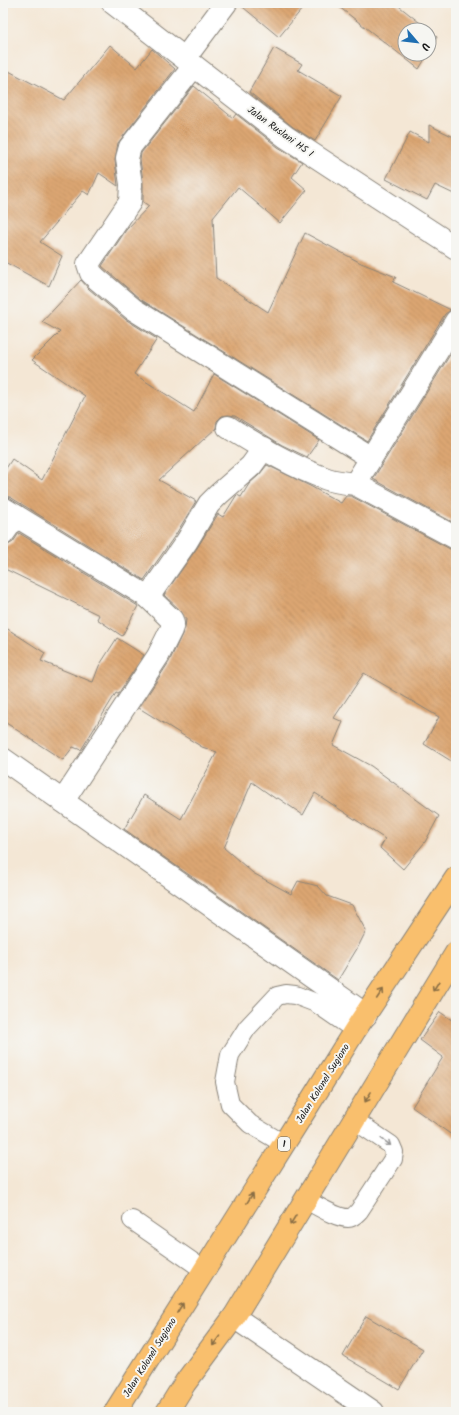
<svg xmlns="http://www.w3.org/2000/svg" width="459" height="1415" viewBox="0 0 459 1415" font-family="Kalam,sans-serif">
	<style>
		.building { fill: url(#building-back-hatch) }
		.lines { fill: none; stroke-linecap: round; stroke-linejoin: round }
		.service-casing { stroke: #888278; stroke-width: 20 }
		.minor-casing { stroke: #888278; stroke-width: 24 }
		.trunk-casing { stroke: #888278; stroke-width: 24 }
		.service { stroke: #fff; stroke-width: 18 }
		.minor { stroke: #fff; stroke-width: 22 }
		.trunk { stroke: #f9bf6d; stroke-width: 22 }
		.oneway { stroke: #8a6e44 }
		.oneway2 { stroke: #999 }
		.labels { text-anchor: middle; stroke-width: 4; stroke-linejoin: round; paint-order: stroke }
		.shield { fill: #f6f6f2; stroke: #5d5d5c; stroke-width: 1 }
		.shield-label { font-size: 9px; font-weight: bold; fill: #1c1c1c }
		.street-label { font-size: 10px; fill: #1c1c1c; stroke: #f6f6f2 }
	</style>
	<defs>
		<pattern id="building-back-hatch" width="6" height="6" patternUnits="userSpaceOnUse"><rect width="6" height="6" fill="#dca672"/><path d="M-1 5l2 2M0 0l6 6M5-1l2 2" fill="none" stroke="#bc8e62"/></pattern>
	</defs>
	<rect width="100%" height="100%" fill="#f6f6f2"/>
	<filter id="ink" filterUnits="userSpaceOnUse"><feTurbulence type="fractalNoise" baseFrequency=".025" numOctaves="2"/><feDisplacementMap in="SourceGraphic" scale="8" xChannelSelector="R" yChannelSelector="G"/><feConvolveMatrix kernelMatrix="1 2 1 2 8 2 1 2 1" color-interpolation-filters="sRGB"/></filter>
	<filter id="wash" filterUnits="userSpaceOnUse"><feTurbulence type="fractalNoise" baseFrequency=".012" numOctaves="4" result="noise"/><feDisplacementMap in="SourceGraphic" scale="16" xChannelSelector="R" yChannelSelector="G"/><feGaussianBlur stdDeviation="0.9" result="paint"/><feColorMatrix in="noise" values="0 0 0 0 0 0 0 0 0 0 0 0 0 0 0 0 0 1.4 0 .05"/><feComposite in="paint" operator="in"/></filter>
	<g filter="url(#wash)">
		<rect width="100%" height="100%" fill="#f4e7d5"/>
		<g id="blocks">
			<g class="building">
				<polygon points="238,3 307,3 279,37"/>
				<polygon points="334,3 395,3 429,30 405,30 405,54 428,54 419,69"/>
				<polygon points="429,30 437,37 429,52"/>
				<polygon points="110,45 137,68 152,49 175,69 118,143 115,160 118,186 99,173 89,195 83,191 40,242 62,256 49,286 3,261 3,68 64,100"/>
				<polygon points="274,48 302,64 298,70 342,96 315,141 293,127 249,92"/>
				<polygon points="194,86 233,118 236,114 278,147 302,162 292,177 307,190 280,223 238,187 213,218 216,278 268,312 305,233 361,263 396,277 393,282 451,310 445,314 367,441 140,299 102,266 126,230 149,206 143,202 143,182 140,159 141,153"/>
				<polygon points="429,125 456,138 456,195 435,185 427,200 386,179 410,132 429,142"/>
				<polygon points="81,280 89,289 125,319 157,339 134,374 194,412 214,374 319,440 307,457 282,445 235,416 228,415 222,416 217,421 216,428 159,480 196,501 176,534 144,580 10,497 3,496 3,473 12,459 42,480 85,396 32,360 60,332 42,322"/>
				<polygon points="456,345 456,524 373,479"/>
				<polygon points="267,465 310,486 341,503 346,496 351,496 450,549 456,550 456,764 424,744 439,717 364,673 334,718 343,722 333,745 371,766 439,816 425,842 403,869 380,848 385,839 315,793 303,815 278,798 276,799 252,782 224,848 253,873 291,894 298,881 318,886 327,896 352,905 366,931 358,947 338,980 124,829 144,795 181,819 217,752 202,747 139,708 169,662 185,628 186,619 181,611 164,595 197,548 218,514 223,517 236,496 237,495 241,497 249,484 259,475"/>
				<polygon points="19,533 138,606 122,636 97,619 99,615 3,568 3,549 5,546 8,545 13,542"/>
				<polygon points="3,626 45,653 41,661 90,681 93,682 99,666 117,638 144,655 118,694 116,693 81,750 73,747 63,760 3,721"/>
				<polygon points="440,1012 456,1023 456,1138 412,1107 443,1057 420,1040"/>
				<polygon points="366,1316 423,1349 399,1389 343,1356"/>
			</g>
		</g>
	</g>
	<g filter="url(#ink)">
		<use href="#blocks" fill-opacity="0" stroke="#888278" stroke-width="1"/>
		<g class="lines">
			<g class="service-casing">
				<g id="service">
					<polyline points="284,1144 250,1124 230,1104 225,1082 230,1055 247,1028 277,996 286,994 295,995 316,1003 355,1030"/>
					<path d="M306 1200C316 1205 336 1218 348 1218 353 1218 356 1214 359 1211L393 1159 394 1152 391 1145 354 1120"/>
					<polyline points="132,1220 204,1270"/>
				</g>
			</g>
			<g class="minor-casing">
				<g id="minor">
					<polyline points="113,3 286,137 456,248"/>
					<polyline points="185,58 226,3"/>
					<polyline points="194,66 130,147 127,158 131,184 130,202 88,264 91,273 97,279 133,309 371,458"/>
					<path d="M228 427C259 446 292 467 327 479 336 482 346 483 355 484L456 538"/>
					<polyline points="355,484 456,321"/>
					<polyline points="3,508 148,597 187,541 209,504 219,494 251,466 264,448"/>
					<polyline points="3,534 16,516"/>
					<polyline points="3,759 366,1015"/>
					<polyline points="63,801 158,656 171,630 173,624 172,620 148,597"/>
					<polyline points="234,1317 373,1412"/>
				</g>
			</g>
			<g class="trunk-casing">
				<g id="trunk">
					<polyline points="115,1412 309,1104 355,1030 456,878"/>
					<polyline points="167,1412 185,1383 234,1317 456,953"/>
				</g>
			</g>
			<use href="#service" class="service"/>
			<use href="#minor" class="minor"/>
			<use href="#trunk" class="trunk"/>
		</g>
		<defs><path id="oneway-shaft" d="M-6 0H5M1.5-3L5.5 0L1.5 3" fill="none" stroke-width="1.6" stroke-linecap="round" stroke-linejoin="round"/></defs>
		<g class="oneway">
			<use href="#oneway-shaft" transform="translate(436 986) rotate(121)"/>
			<use href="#oneway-shaft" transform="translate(380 994) rotate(-56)"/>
			<use href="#oneway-shaft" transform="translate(368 1097) rotate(121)"/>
			<use href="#oneway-shaft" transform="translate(250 1198) rotate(-58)"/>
			<use href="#oneway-shaft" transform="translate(293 1220) rotate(121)"/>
			<use href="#oneway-shaft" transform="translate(180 1308) rotate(-58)"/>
			<use href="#oneway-shaft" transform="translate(216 1341) rotate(126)"/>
		</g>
		<use class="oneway2" href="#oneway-shaft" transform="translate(386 1142) rotate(36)"/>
	</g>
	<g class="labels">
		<rect class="shield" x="278" y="1137" width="12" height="14" rx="3"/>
		<g class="shield-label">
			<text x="284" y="1147">1</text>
		</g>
		<g class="street-label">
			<text transform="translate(281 131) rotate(36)" y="4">Jalan Ruslani HS I</text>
			<text transform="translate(322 1083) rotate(-58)" y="4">Jalan Kolonel Sugiono</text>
			<text transform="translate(149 1357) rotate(-58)" y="4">Jalan Kolonel Sugiono</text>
		</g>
	</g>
	<rect width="459" height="1415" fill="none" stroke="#f6f6f2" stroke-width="16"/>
	<g transform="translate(417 42) rotate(118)"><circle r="19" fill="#f6f6f2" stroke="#9f9f9c"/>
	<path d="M0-3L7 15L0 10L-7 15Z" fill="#1f6fb2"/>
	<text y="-6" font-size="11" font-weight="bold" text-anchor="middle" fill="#1c1c1c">U</text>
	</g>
</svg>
